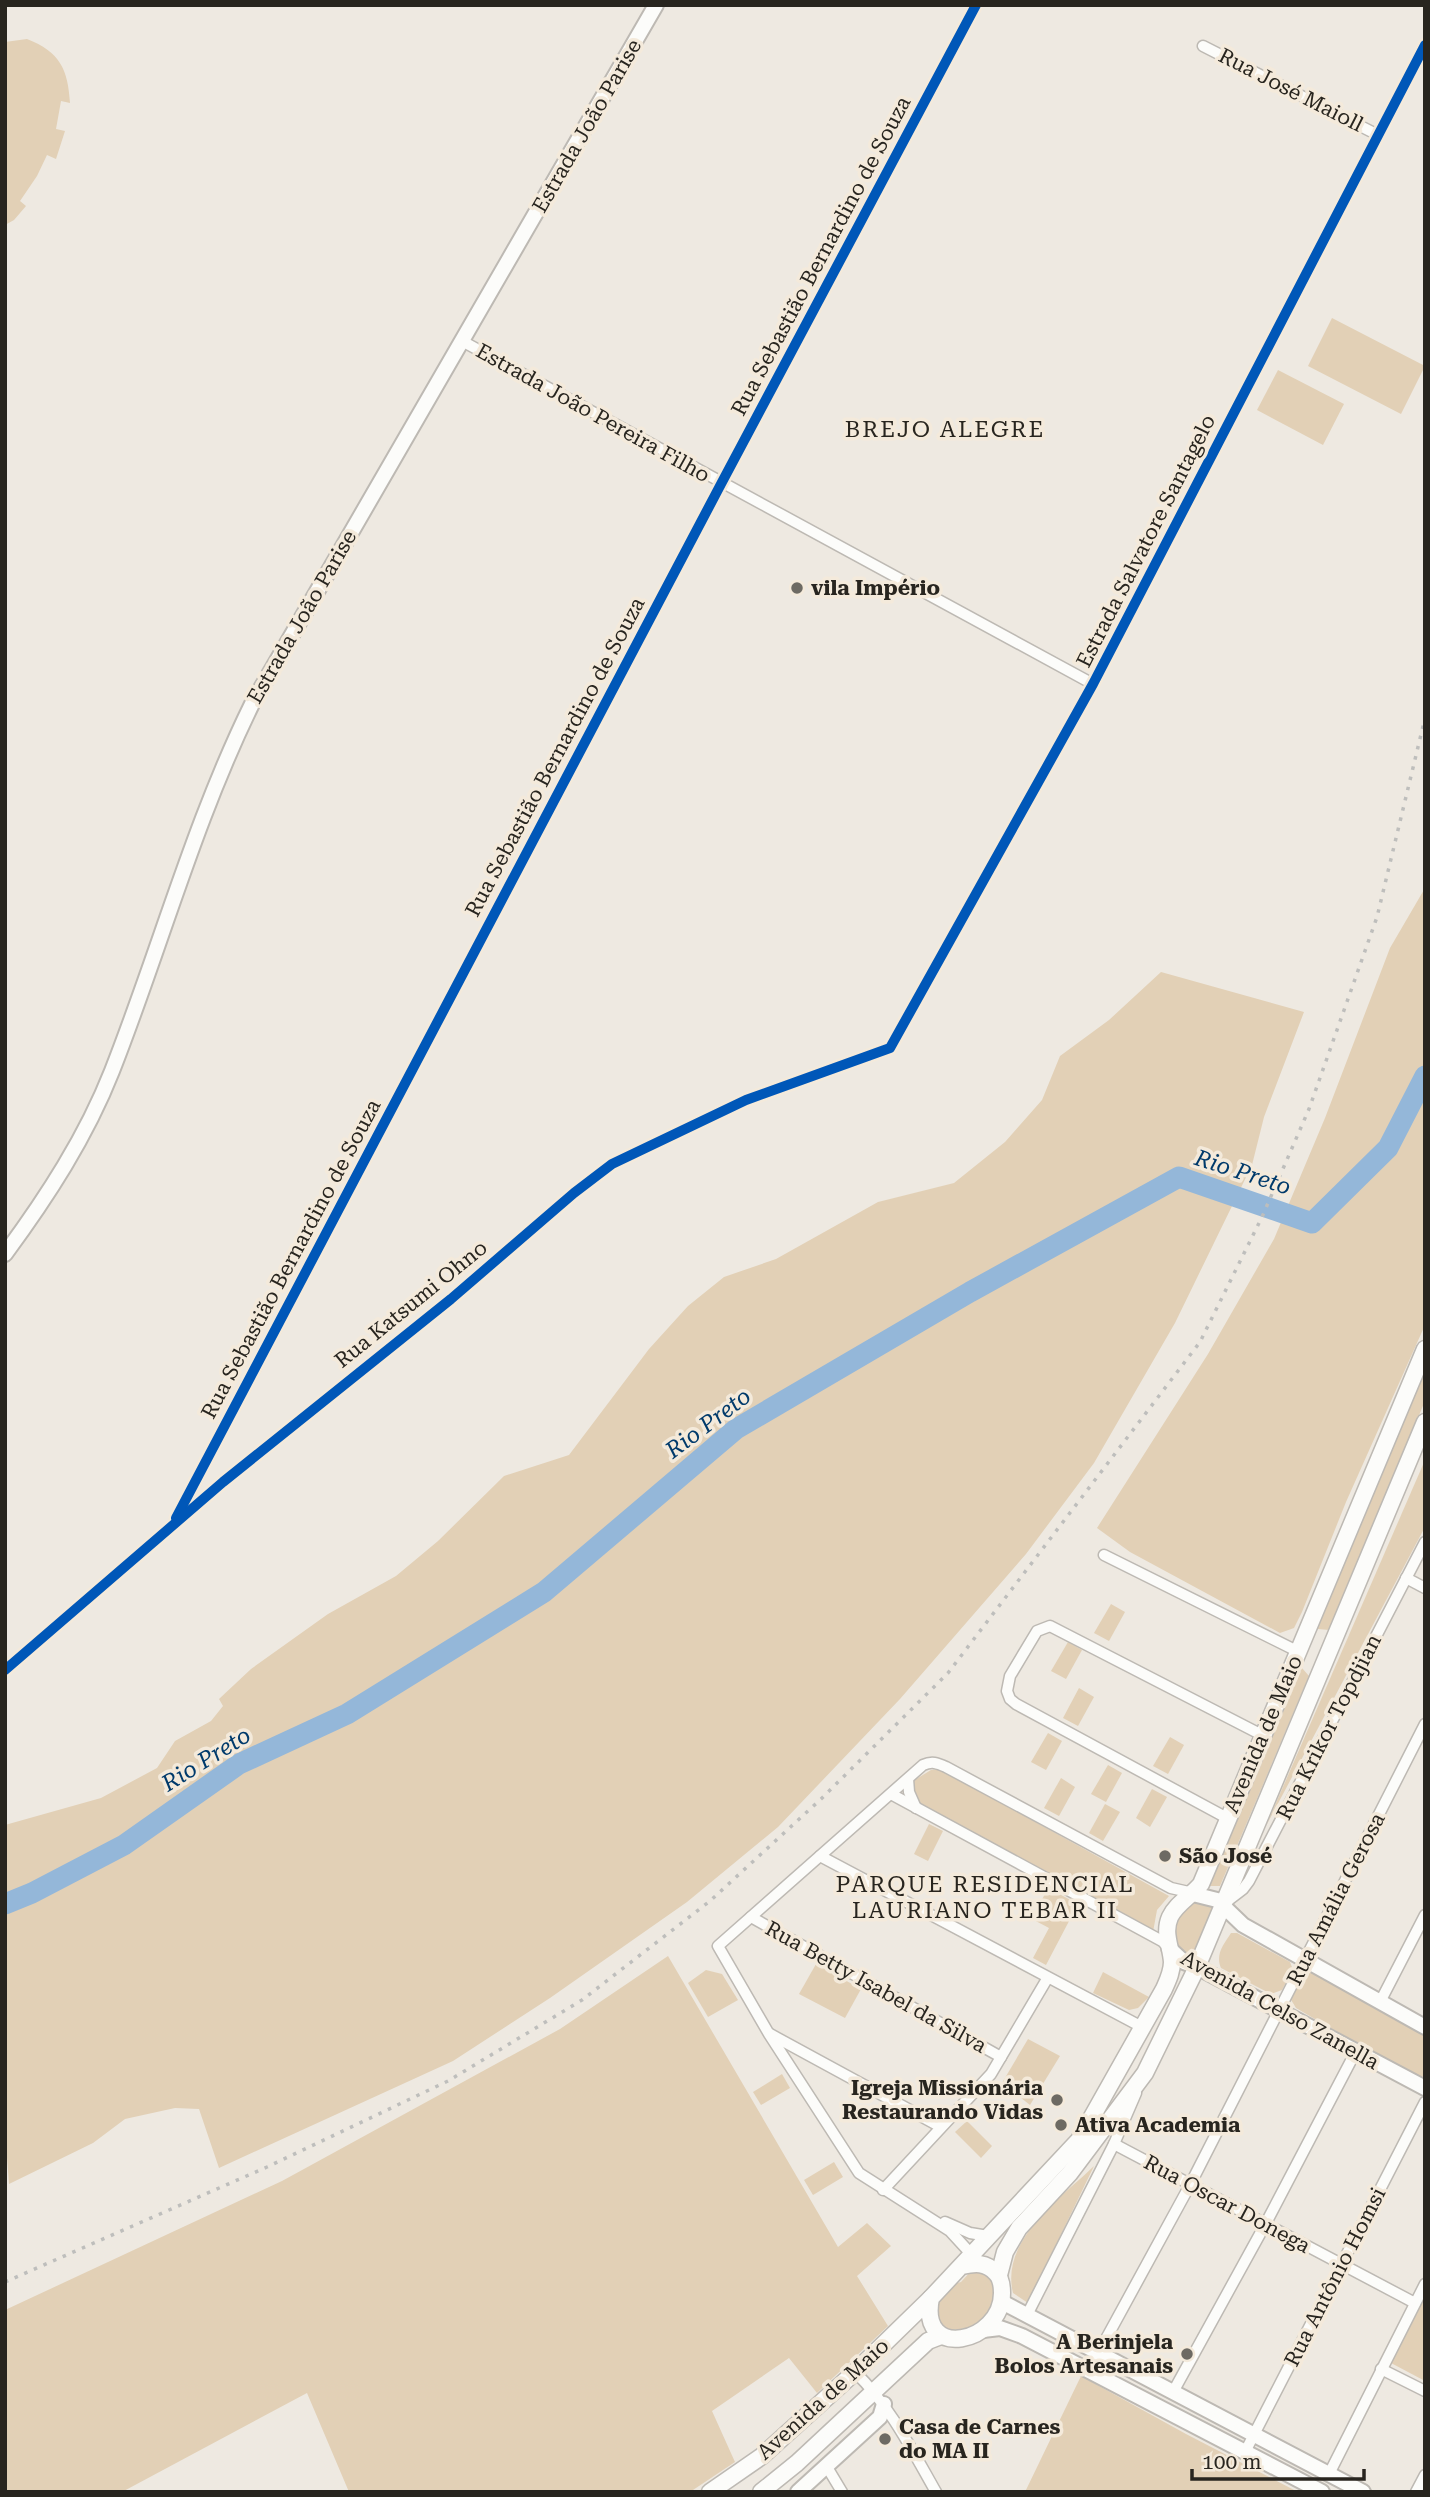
<svg xmlns="http://www.w3.org/2000/svg" width="1430" height="2497" viewBox="0 0 1430 2497" font-family="'Roboto Serif',serif">
	<style>
		.green { fill: #e2d0b6 }
		.lines { fill: none; stroke-linecap: round; stroke-linejoin: round }
		.river { stroke: #94b7d9; stroke-width: 21 }
		.street-casing { stroke: #bdb9b3; stroke-width: 13 }
		.secondary-casing { stroke: #bdb9b3; stroke-width: 18 }
		.primary-casing { stroke: #bdb9b3; stroke-width: 19 }
		.street { stroke: #fcfcfa; stroke-width: 10 }
		.secondary { stroke: #fcfcfa; stroke-width: 14 }
		.primary { stroke: #fcfcfa; stroke-width: 16 }
		.rail { stroke: #bebebc; stroke-width: 3.5; stroke-dasharray: 3.5 7; stroke-linecap: butt }
		.cycleway-casing { stroke: #f4eadb; stroke-width: 15 }
		.cycleway { stroke: #0057b8; stroke-width: 10 }
		.poi-dot { fill: #6d6a63; stroke: #f4eadb; stroke-width: 2.5 }
		.labels { text-anchor: middle; stroke-width: 7; stroke-linejoin: round; paint-order: stroke }
		.street-label { font-size: 21px; fill: #28251f; stroke: #f4eadb }
		.poi-label { font-size: 21px; font-weight: bold; fill: #28251f; stroke: #f4eadb; text-anchor: start }
		.neighbourhood-label { font-size: 23px; letter-spacing: 2px; fill: #28251f; stroke: #f4eadb }
		.water-label { font-size: 23px; font-style: italic; fill: #003a6b; stroke: #f4eadb }
	</style>
	<rect width="100%" height="100%" fill="#eee9e1"/>
	<g class="green">
		<path d="M27 39C60 52 68 69 70 103L61 101 56 129 65 131 56 159 47 155 37 176 20 201 26 206 14 220 5 225V42Z"/>
		<polygon points="1332,318 1425,366 1401,414 1308,366"/>
		<polygon points="1278,370 1344,404 1323,445 1257,410"/>
		<polygon points="1425,888 1425,1325 1346,1502 1302,1612 1294,1628 1280,1633 1130,1552 1097,1528 1208,1354 1274,1239 1325,1118 1390,948"/>
		<polygon points="1161,972 1304,1012 1264,1117 1252,1165 1175,1323 1094,1463 1026,1554 900,1699 778,1827 687,1902 550,1998 453,2061 219,2168 199,2109 175,2108 125,2119 93,2143 9,2184 5,2131 5,2045 7,2034 5,2033 5,1825 101,1798 157,1768 175,1741 211,1721 223,1706 219,1699 251,1669 328,1614 396,1576 438,1541 504,1476 569,1455 649,1349 688,1306 724,1277 776,1259 878,1202 954,1183 1005,1142 1042,1100 1060,1056 1109,1020"/>
		<polygon points="1425,1365 1425,1401 1329,1630 1318,1629 1316,1626"/>
		<polygon points="1425,1460 1425,1527 1266,1826"/>
		<polygon points="1111,1604 1125,1612 1109,1641 1094,1633"/>
		<polygon points="1068,1642 1082,1650 1066,1679 1051,1671"/>
		<polygon points="1302,1668 1309,1676 1220,1886 1206,1886 1295,1672"/>
		<polygon points="1079,1688 1094,1697 1078,1726 1063,1718"/>
		<polygon points="1048,1733 1062,1741 1046,1770 1031,1762"/>
		<polygon points="1170,1737 1184,1745 1168,1774 1153,1766"/>
		<polygon points="1108,1765 1122,1773 1106,1802 1091,1794"/>
		<polygon points="940,1769 1169,1896 1157,1910 1153,1932 916,1802 913,1781 931,1770"/>
		<polygon points="1061,1778 1075,1787 1059,1816 1044,1808"/>
		<polygon points="1152,1789 1167,1797 1150,1827 1136,1818"/>
		<polygon points="1105,1804 1120,1812 1103,1841 1089,1833"/>
		<polygon points="929,1824 943,1831 928,1861 914,1854"/>
		<polygon points="1048,1888 1078,1904 1046,1965 1033,1958 1049,1928 1032,1919"/>
		<polygon points="1198,1901 1217,1904 1195,1961 1189,1959 1175,1945 1174,1920 1192,1902"/>
		<path d="M1231 1933H1237L1290 1962 1293 1970 1282 1990 1271 1994 1221 1968C1215 1954 1224 1944 1231 1933Z"/>
		<polygon points="668,1956 838,2247 867,2223 891,2246 857,2276 888,2326 817,2393 789,2358 712,2411 735,2462 690,2492 349,2492 307,2393 122,2492 5,2492 5,2310 282,2181 560,2029"/>
		<polygon points="816,1964 861,1989 845,2018 799,1994"/>
		<polygon points="1309,1969 1425,2032 1425,2076 1420,2077 1390,2063 1296,2008 1290,1998 1299,1977"/>
		<polygon points="706,1970 722,1974 738,2000 708,2017 688,1983"/>
		<polygon points="1103,1972 1149,1997 1138,2008 1129,2010 1093,1993"/>
		<polygon points="1028,2039 1060,2056 1030,2105 1002,2083"/>
		<polygon points="782,2074 790,2088 761,2105 753,2092"/>
		<polygon points="967,2121 992,2146 981,2158 955,2132"/>
		<polygon points="834,2162 843,2177 813,2195 804,2180"/>
		<path d="M1094 2166 1028 2303 1013 2293C1000 2240 1061 2198 1094 2166Z"/>
		<path d="M973 2269 994 2277C994 2284 996 2293 995 2300 991 2326 963 2331 941 2330L934 2307 945 2295 949 2285 961 2282Z"/>
		<polygon points="1425,2296 1425,2381 1391,2363"/>
		<polygon points="1081,2376 1186,2434 1298,2492 1025,2492"/>
	</g>
	<g class="lines">
		<polyline class="river" points="5,1904 32,1893 124,1845 239,1764 347,1714 544,1592 736,1429 970,1292 1179,1177 1312,1223 1388,1148 1425,1076"/>
		<g class="street-casing">
			<g id="street">
				<polyline points="1203,46 1378,135"/>
				<polyline points="462,341 1093,684"/>
				<polyline points="175,1521 721,484 976,5"/>
				<polyline points="1104,1555 1297,1651"/>
				<polyline points="1406,1578 1425,1588"/>
				<polyline points="5,1670 223,1482 451,1299 574,1193 612,1164 746,1100 890,1048 1093,684 1425,45"/>
				<polyline points="908,1779 909,1792 916,1808"/>
				<polyline points="891,1794 1162,1941 1169,1948"/>
				<polyline points="1227,1818 1016,1704 1010,1699 1007,1691 1010,1676 1037,1631 1050,1626 1262,1735"/>
				<polyline points="820,1856 1142,2027"/>
				<polyline points="1226,1902 1243,1889 1249,1881 1425,1542"/>
				<polyline points="751,1917 1001,2057"/>
				<polyline points="1380,2002 1425,1915"/>
				<polyline points="770,2034 941,2127"/>
				<polyline points="1114,2144 1415,2303"/>
				<polyline points="883,2190 991,2074 1047,1979"/>
				<polyline points="945,2222 970,2233 988,2236"/>
				<path d="M973 2256 950 2231 859 2173 769 2034 718 1946 923 1765C932 1761 937 1763 946 1767L1171 1888 1193 1893"/>
				<polyline points="1027,2315 1114,2144 1136,2093"/>
				<polyline points="1381,2369 1425,2391"/>
				<polyline points="1089,2370 1190,2185 1425,1724"/>
				<path d="M855 2372C890 2406 912 2450 936 2492"/>
				<polyline points="1173,2392 1266,2223 1355,2053"/>
				<polyline points="1245,2452 1425,2102"/>
				<polyline points="827,2467 842,2492"/>
				<polyline points="1329,2474 1425,2284"/>
				<polyline points="1416,2492 1425,2475"/>
			</g>
		</g>
		<g class="secondary-casing">
			<g id="secondary">
				<path d="M5 1254C47 1197 86 1137 112 1071 160 949 194 822 252 704L656 5"/>
				<polyline points="1193,1894 1217,1900 1243,1925 1425,2027"/>
				<polyline points="1169,1948 1184,1962 1197,1967 1425,2088"/>
				<polyline points="1002,2302 1363,2492"/>
				<polyline points="983,2330 1000,2328 1022,2336 1322,2492"/>
				<polyline points="798,2492 880,2417 884,2404"/>
			</g>
		</g>
		<g class="primary-casing">
			<g id="primary">
				<path d="M962 2266C975 2263 986 2262 996 2273 1001 2278 1002 2286 1002 2293 1002 2343 918 2362 931 2298L1079 2140 1164 1989C1168 1980 1172 1972 1172 1962 1171 1946 1163 1933 1170 1917 1176 1904 1191 1896 1201 1884L1425 1349"/>
				<polyline points="999,2275 1005,2252 1019,2228 1070,2173 1145,2073 1197,1967 1425,1422"/>
				<polyline points="710,2492 762,2456 855,2372 931,2298"/>
				<polyline points="761,2492 797,2463 928,2341 941,2336"/>
			</g>
		</g>
		<use href="#street" class="street"/>
		<use href="#secondary" class="secondary"/>
		<use href="#primary" class="primary"/>
		<polyline class="rail" points="5,2282 267,2167 448,2081 582,2000 710,1901 821,1799 948,1673 1200,1342 1262,1217 1309,1109 1377,917 1425,718"/>
		<g class="cycleway-casing">
			<g id="cycleway">
				<polyline points="176,1518 721,484 976,5"/>
				<polyline points="5,1670 223,1482 451,1299 574,1193 612,1164 746,1100 890,1048 1093,684 1425,45"/>
			</g>
		</g>
		<use href="#cycleway" class="cycleway"/>
	</g>
	<g class="poi-dot">
		<circle cx="797" cy="588" r="7"/>
		<circle cx="1165" cy="1856" r="7"/>
		<circle cx="1057" cy="2100" r="7"/>
		<circle cx="1061" cy="2125" r="7"/>
		<circle cx="1187" cy="2354" r="7"/>
		<circle cx="885" cy="2439" r="7"/>
	</g>
	<g class="labels">
		<g class="street-label">
			<text transform="translate(1291 90) rotate(27)" y="7">Rua José Maioll</text>
			<text transform="translate(587 126) rotate(-60)" y="7">Estrada João Parise</text>
			<text transform="translate(821 256) rotate(-62)" y="7">Rua Sebastião Bernardino de Souza</text>
			<text transform="translate(593 413) rotate(29)" y="7">Estrada João Pereira Filho</text>
			<text transform="translate(1146 541) rotate(-63)" y="7">Estrada Salvatore Santagelo</text>
			<text transform="translate(302 617) rotate(-60)" y="7">Estrada João Parise</text>
			<text transform="translate(555 757) rotate(-62)" y="7">Rua Sebastião Bernardino de Souza</text>
			<text transform="translate(291 1259) rotate(-62)" y="7">Rua Sebastião Bernardino de Souza</text>
			<text transform="translate(411 1304) rotate(-39)" y="7">Rua Katsumi Ohno</text>
			<text transform="translate(1329 1727) rotate(-63)" y="7">Rua Krikor Topdjian</text>
			<text transform="translate(1263 1734) rotate(-67)" y="7">Avenida de Maio</text>
			<text transform="translate(1336 1899) rotate(-63)" y="7">Rua Amália Gerosa</text>
			<text transform="translate(876 1987) rotate(29)" y="7">Rua Betty Isabel da Silva</text>
			<text transform="translate(1280 2010) rotate(29)" y="7">Avenida Celso Zanella</text>
			<text transform="translate(1227 2204) rotate(28)" y="7">Rua Oscar Donega</text>
			<text transform="translate(1335 2277) rotate(-63)" y="7">Rua Antônio Homsi</text>
			<text transform="translate(823 2399) rotate(-42)" y="7">Avenida de Maio</text>
		</g>
		<g class="poi-label">
			<text x="811" y="595">vila Império</text>
			<text x="1179" y="1863">São José</text>
			<text x="1043" y="2095" text-anchor="end">Igreja Missionária<tspan x="1043" dy="24">Restaurando Vidas</tspan></text>
			<text x="1075" y="2132">Ativa Academia</text>
			<text x="1173" y="2349" text-anchor="end">A Berinjela<tspan x="1173" dy="24">Bolos Artesanais</tspan></text>
			<text x="899" y="2434">Casa de Carnes<tspan x="899" dy="24">do MA II</tspan></text>
		</g>
		<g class="neighbourhood-label">
			<text x="945" y="437">BREJO ALEGRE</text>
			<text x="985" y="1892">PARQUE RESIDENCIAL<tspan x="985" dy="26">LAURIANO TEBAR II</tspan></text>
		</g>
		<g class="water-label">
			<text transform="translate(1243 1172) rotate(18)" y="8">Rio Preto</text>
			<text transform="translate(708 1423) rotate(-37)" y="8">Rio Preto</text>
			<text transform="translate(206 1759) rotate(-32)" y="8">Rio Preto</text>
		</g>
	</g>
	<rect width="1430" height="2497" fill="none" stroke="#28251f" stroke-width="14"/>
	<path d="M1192 2469v10h172v-10" fill="none" stroke="#28251f" stroke-width="3.5"/>
	<text x="1202" y="2469" font-size="21" fill="#28251f" stroke="#f4eadb" stroke-width="5" paint-order="stroke">100 m</text>
</svg>
